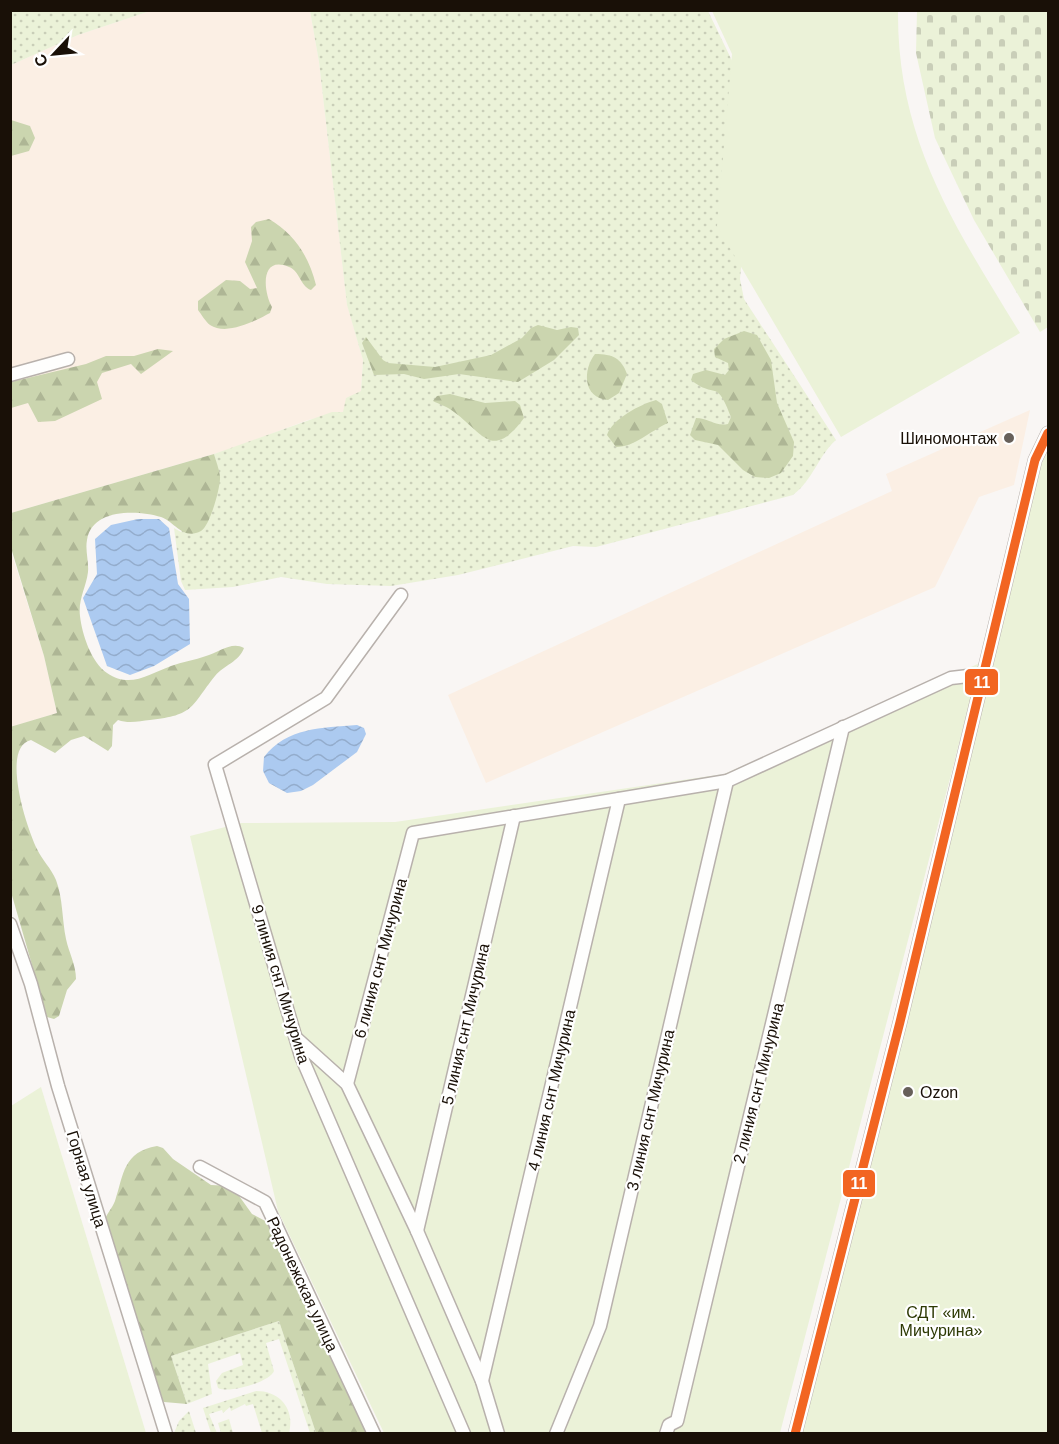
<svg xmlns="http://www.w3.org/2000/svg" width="1059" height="1444" viewBox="0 0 1059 1444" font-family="Helvetica,sans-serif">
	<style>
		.built { fill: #fbefe4 }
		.grass { fill: url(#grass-dots) }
		.forest { fill: url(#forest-firs) }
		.cemetery { fill: url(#cemetery-stones) }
		.green { fill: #ebf2d8 }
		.water { fill: url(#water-waves) }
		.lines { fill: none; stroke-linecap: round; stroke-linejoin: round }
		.minor-casing { stroke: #b8b1ac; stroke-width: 15 }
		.minor { stroke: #fefefd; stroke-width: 12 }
		.bus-1-casing { stroke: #fff; stroke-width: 14 }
		.bus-1 { stroke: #f26522; stroke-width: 9 }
		.poi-dot { fill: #67605a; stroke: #fff; stroke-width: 2 }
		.labels { text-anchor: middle; stroke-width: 4.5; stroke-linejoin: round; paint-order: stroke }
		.poi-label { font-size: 16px; fill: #191007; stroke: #fff; text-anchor: end }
		.street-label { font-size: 16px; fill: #191007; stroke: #fff }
		.park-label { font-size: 16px; fill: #2e3a05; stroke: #fff }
		.line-badge { stroke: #fff; stroke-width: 2 }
		.badge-label { font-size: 16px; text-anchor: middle; font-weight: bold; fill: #fff }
	</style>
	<defs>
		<pattern id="grass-dots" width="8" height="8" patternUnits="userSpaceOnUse" patternTransform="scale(1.5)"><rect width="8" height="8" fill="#ebf2d8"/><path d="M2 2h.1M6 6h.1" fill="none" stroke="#c9ceb8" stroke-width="1.8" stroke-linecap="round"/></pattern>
		<pattern id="forest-firs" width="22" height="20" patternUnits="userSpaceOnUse" patternTransform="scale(1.5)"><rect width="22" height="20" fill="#cbd5af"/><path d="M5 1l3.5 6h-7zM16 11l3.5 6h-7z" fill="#aeb695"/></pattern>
		<pattern id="cemetery-stones" width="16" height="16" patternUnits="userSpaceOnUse" patternTransform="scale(1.5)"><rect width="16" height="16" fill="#ebf2d8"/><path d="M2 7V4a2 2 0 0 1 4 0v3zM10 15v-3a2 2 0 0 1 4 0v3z" fill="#c9ceb8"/></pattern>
		<pattern id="water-waves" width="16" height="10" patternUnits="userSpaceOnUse" patternTransform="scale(1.5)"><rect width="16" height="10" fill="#accaf0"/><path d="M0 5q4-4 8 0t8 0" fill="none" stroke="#93accc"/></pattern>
	</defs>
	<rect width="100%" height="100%" fill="#f9f6f4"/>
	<g class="built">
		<polygon points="150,11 310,11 319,62 347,304 363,360 361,391 343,412 308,420 231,449 11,513 11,65 78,35"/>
		<polygon points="1030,410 1014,485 979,497 935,587 486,783 448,695 892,491 886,474"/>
		<polygon points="10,548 44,656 57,713 11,727"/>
	</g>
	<g class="grass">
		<polygon points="11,10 150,10 150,11 78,35 11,65"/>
		<path d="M310 11H708L737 71 743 245 740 279 744 299 836 440C818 456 813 480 793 495L596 547 573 546 458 575 391 586 327 584 281 577 233 587 185 590 181 581 174 528 181 532 220 478 214 454 332 412H343L346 398 361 391 363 360 347 305 319 62Z"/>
		<path d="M279 1321 316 1433H310L279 1339 266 1343 274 1371C270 1382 229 1394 218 1388L216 1381 222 1373 243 1365 240 1353 208 1364 212 1394 187 1404 171 1356Z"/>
		<path d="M256 1391C281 1391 295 1410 289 1433H262L253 1404 246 1406 245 1404 231 1411 230 1407 223 1413 222 1410 209 1414 217 1433H211L203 1408Z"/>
		<polygon points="189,1411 196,1433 174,1433 179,1421"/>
		<polygon points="229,1419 233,1433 221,1433 218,1423"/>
	</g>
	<g class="forest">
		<polygon points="11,120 30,126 35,138 29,151 11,156"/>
		<path d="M269 219C295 234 309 257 316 285L311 290C300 286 300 271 289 267 260 255 263 291 272 307L270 313C255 321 227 336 210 325 206 322 201 314 198 310V301L226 280 240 281 250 289 257 288 245 262 252 241 251 227 256 222Z"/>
		<polygon points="538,325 557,330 571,327 578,328 579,335 554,360 518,382 459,374 424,379 404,374 374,375 362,343 366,337 383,360 388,363 435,367 491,355 522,338 531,328"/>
		<path d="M744 331 757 335 771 360 777 403 794 442 793 456 781 473 769 478 755 477 743 470 718 445 695 440 690 435 696 418C708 418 716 427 728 424L731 417C716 377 716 400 691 380L693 374 706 370 725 375 729 370 728 363 715 357 714 349 724 339Z"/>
		<polygon points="158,349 173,351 141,374 131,364 102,373 97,382 102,399 55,421 38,422 28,403 11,408 11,382 86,364 106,356 134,356"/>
		<path d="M595 354C613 354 621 358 627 374L619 393 608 400C582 398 583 369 595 354Z"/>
		<path d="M450 394 485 403 515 401 520 405 524 418C492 461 484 434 454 412 448 407 439 404 433 401L437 396Z"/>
		<path d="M656 400 662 404 668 423C650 431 635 447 616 447L607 435C612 419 641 404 656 400Z"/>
		<path d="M214 454C216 461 219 469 220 476 221 486 210 526 201 531 183 541 174 521 161 517 138 510 92 508 87 540 85 550 89 562 88 572 86 588 78 599 80 616 82 634 91 662 107 673 130 689 149 674 171 666 182 662 195 660 206 656 219 652 232 641 244 648 239 662 224 665 215 676 190 707 195 715 150 720 140 721 129 724 118 720L113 725 112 746 108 751 84 736 71 740 55 753 31 740C0 747 27 829 37 849 42 860 51 868 56 880 63 898 62 920 66 939 69 953 76 965 76 979L67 990 59 1016 54 1019 47 1017 11 892 10 727 57 713 44 656 11 548V513Z"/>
		<path d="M157 1146 163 1148 173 1159 211 1185 232 1186 252 1214 269 1223 282 1248 287 1269 296 1280 336 1370 352 1393 369 1407 381 1433H316L279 1321 171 1356 187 1404 164 1402 160 1398 104 1222C106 1214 112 1209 115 1201 124 1174 123 1152 157 1146Z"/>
	</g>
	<polygon class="cemetery" points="917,11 1048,11 1048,327 1040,332 974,220 935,138 916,53"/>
	<g class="green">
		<path d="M712 11H898C897 140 955 227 1020 333L841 437 717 226 732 54Z"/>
		<polygon points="1048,450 1048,1433 800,1434 885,1105 1039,469"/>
		<polygon points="980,663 780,1433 384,1433 278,1211 190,836 241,823 395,822 724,774"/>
		<polygon points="41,1087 146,1433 11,1433 11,1106"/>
	</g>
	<g class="water">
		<polygon points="138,519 159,519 169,528 178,584 189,599 190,644 154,666 130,675 107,666 83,598 97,574 95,539 111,525"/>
		<path d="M357 725 364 728 366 734 357 752 313 785 301 791 287 793 269 783 263 771 264 757C287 727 322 728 357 725Z"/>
	</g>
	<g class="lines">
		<g class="minor-casing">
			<g id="minor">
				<polyline points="10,375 68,359"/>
				<polyline points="401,595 326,698 215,765 301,1056 464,1434"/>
				<polyline points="10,924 31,984 58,1086 166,1434"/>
				<polyline points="296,1038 347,1084 417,1231 482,1381 498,1434"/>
				<polyline points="347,1084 413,833 727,781 951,678 985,674"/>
				<polyline points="200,1167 265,1202 374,1434"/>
				<polyline points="417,1231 514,816"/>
				<polyline points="482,1381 619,799"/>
				<polyline points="556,1434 600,1326 727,781"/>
				<polyline points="666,1434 669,1425 677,1421 843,727"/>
				<polyline points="795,1434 900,1022 1035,460 1048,433"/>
			</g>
		</g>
		<use href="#minor" class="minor"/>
		<g class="bus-1-casing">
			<polyline id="bus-1" points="795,1434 900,1022 1035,460 1048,433"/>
		</g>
		<use href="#bus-1" class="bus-1"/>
	</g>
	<g class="poi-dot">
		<circle cx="1009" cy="438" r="6"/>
		<circle cx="908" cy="1092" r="6"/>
	</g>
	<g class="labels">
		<g class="poi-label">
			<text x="997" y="444">Шиномонтаж</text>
			<text x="920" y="1098" text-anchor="start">Ozon</text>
		</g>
		<g class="street-label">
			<text transform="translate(380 958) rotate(-75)" y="6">6 линия снт Мичурина</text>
			<text transform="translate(281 984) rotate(73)" y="6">9 линия снт Мичурина</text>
			<text transform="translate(465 1024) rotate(-77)" y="6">5 линия снт Мичурина</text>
			<text transform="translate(758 1083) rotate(-76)" y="6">2 линия снт Мичурина</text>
			<text transform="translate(551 1090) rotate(-77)" y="6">4 линия снт Мичурина</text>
			<text transform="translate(650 1110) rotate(-77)" y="6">3 линия снт Мичурина</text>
			<text transform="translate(87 1179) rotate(73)" y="6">Горная улица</text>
			<text transform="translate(303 1284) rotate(65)" y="6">Радонежская улица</text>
		</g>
		<g class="park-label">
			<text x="941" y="1318">СДТ «им.<tspan x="941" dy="18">Мичурина»</tspan></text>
		</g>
	</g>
	<g class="line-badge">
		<rect x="964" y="668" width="35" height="28" rx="6" fill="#f26522"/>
		<rect x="842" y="1169" width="34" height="29" rx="6" fill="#f26522"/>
	</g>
	<g class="badge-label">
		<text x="982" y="688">11</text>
		<text x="859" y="1189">11</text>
	</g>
	<rect width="1059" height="1444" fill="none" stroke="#191007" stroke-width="24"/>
	<g transform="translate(54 54) rotate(244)" stroke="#ffffff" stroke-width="4.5" paint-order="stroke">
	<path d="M0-4.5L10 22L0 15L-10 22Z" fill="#191007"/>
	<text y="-9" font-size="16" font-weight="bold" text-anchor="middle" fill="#191007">С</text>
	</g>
</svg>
